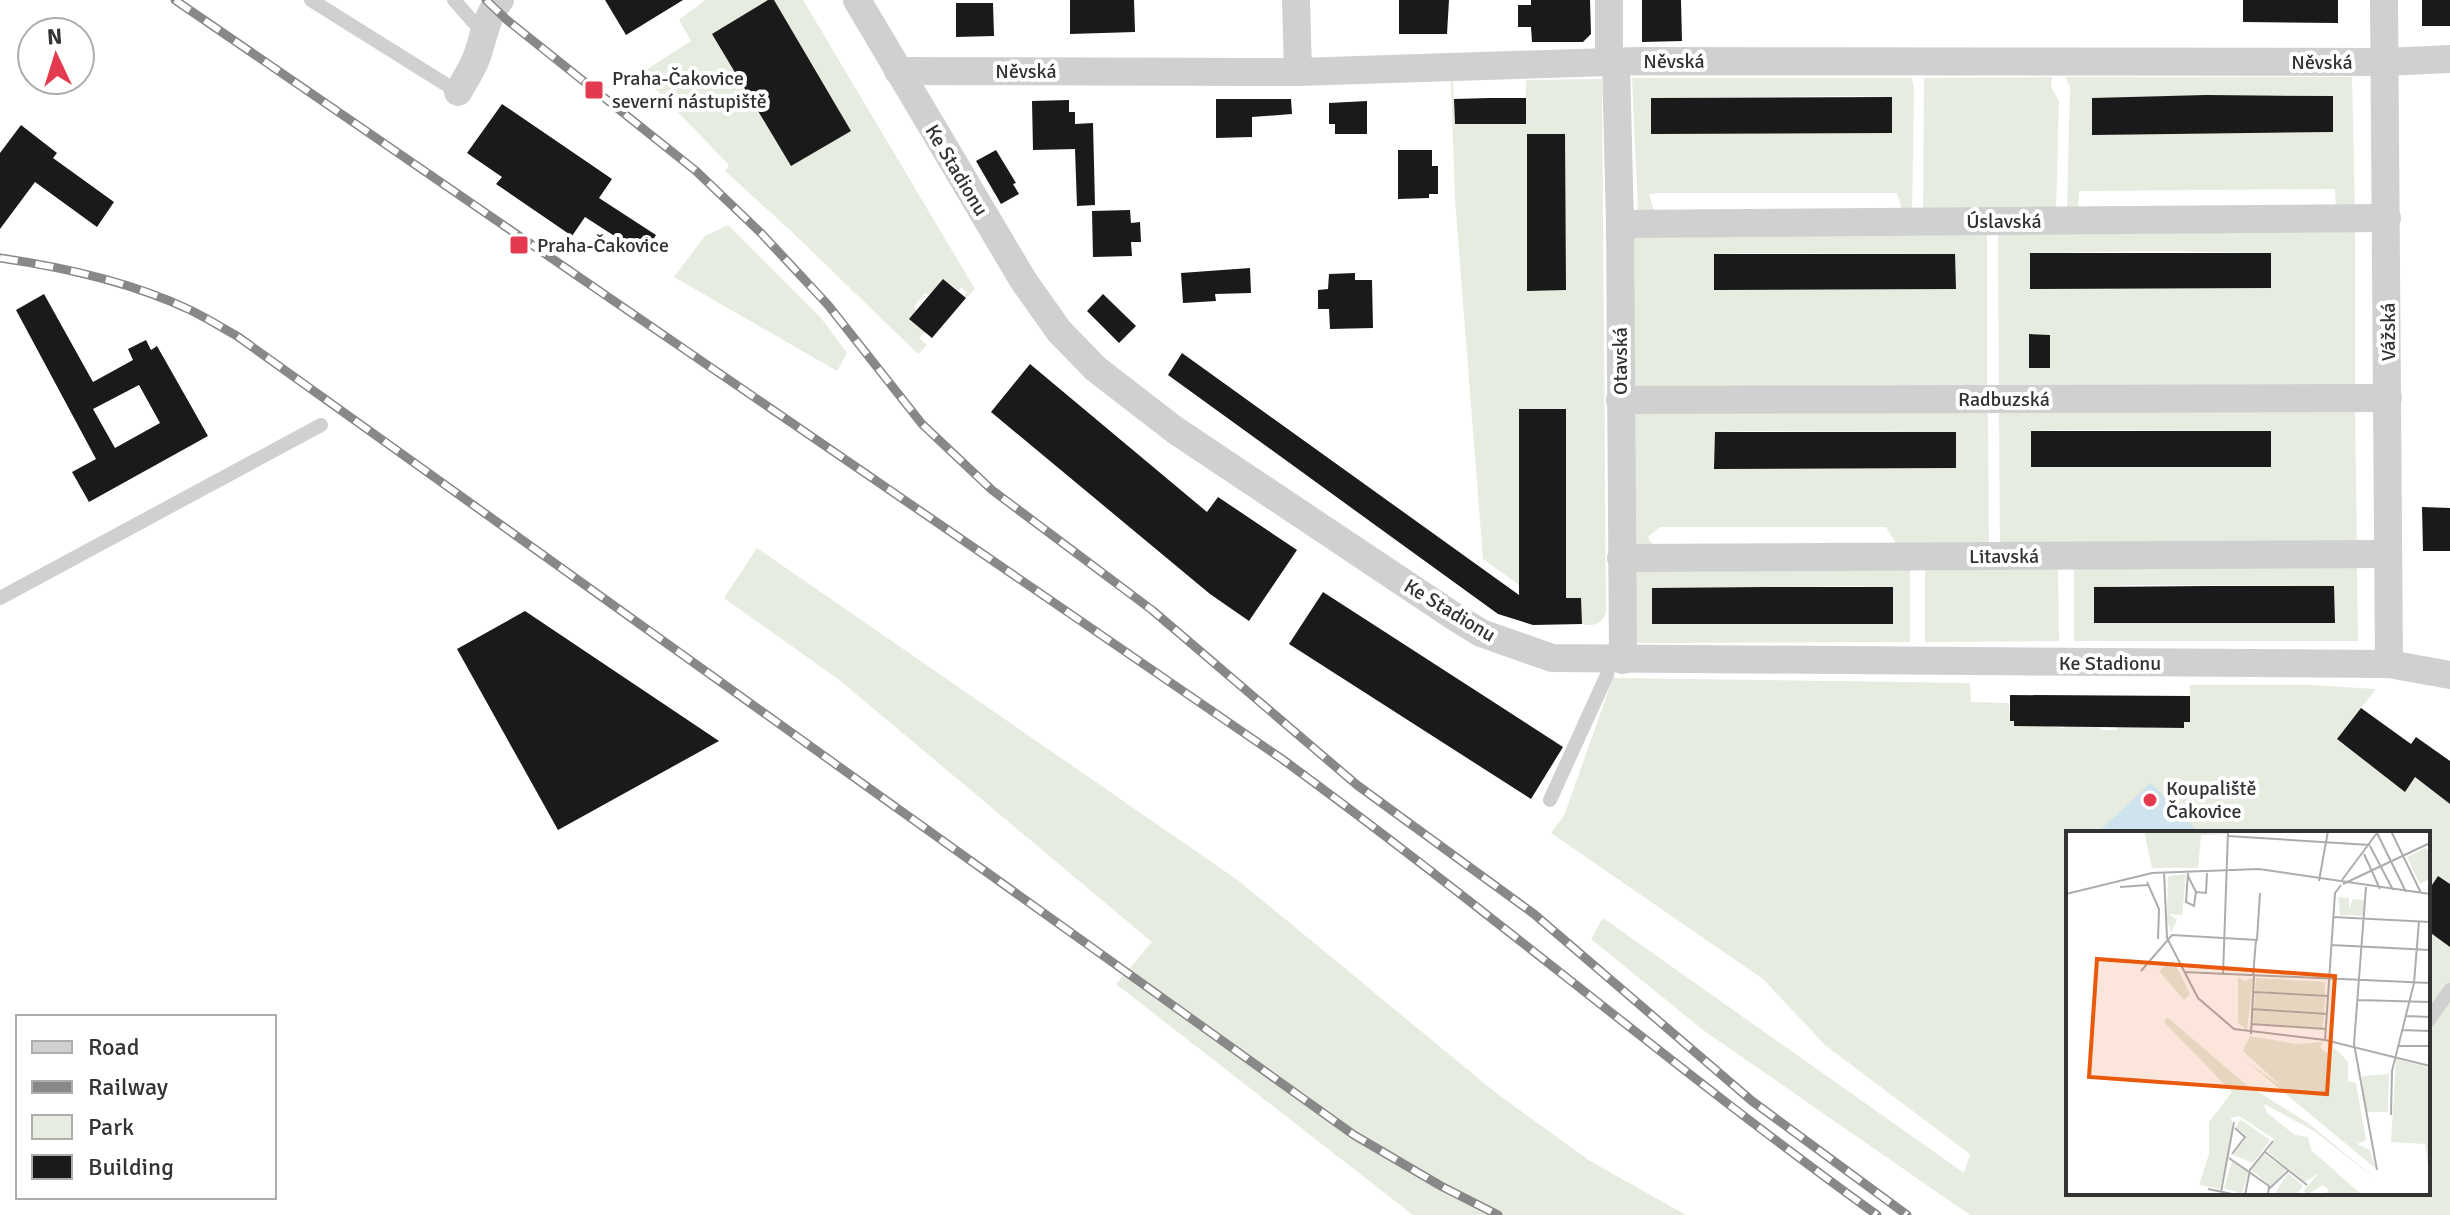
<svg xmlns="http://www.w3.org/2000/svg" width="2450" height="1215" viewBox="0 0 2450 1215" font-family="Signika,sans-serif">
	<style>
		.green { fill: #e6ecdf; fill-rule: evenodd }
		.water { fill: #cfe3ee }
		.building { fill: #1a1a1a; fill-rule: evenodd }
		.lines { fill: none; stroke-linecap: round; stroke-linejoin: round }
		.service { stroke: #d0d0d0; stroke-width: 14 }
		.minor { stroke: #d0d0d0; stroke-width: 28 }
		.rail-casing { stroke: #888; stroke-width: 9 }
		.rail { stroke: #fff; stroke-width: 6; stroke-dasharray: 18; stroke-linecap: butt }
		.poi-dot { fill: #e43a4f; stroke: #fff; stroke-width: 3 }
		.labels { text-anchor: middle; stroke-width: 8; stroke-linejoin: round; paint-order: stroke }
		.street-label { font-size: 20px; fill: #333; stroke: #fff }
		.poi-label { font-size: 20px; fill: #333; stroke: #fff; text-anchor: start }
		.inset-road { fill: none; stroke: #adadad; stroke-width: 2 }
		.view { fill: #e8590c; fill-opacity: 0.15; stroke: #e8590c; stroke-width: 4 }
		.inset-edge { fill: none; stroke: #333; stroke-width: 4 }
	</style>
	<rect width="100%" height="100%" fill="#fff"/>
	<g class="green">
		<polygon points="705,0 803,0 975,289 966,298 964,296 967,292 961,287 958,291 944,279 930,295 925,293 914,306 925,332 919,338 927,345 918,354 791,231 725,171 729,165 642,75 649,68 691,41 679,20"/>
		<polygon points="2052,77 2051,87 2059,101 2056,211 1923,212 1924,78"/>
		<path d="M2065 77H2352L2355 210H2336L2335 189 2079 191 2078 211H2067L2070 87ZM2287 95 2333 96V132L2092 134 2127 97Z"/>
		<path d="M1632 78H1912L1914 90 1912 212H1903L1897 193H1662L1649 194 1655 213H1638ZM1845 96 1892 97V133L1652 134 1651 98Z"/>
		<path d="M1602 79 1606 612C1602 624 1593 627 1582 624L1581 598H1537L1483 559 1455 200 1451 82 1453 81 1455 124H1525L1526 80ZM1527 134H1565V290H1527ZM1519 410H1566V574H1519Z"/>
		<polygon points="728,225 821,318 847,353 837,371 674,277 705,236"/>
		<path d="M2355 229V391H1999L1998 230ZM2156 251 2270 253 2271 288H2031V253Z"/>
		<path d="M1987 230V390L1639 389 1634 385 1633 231ZM1749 253 1955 254V289L1714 290V254Z"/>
		<path d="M2355 408 2357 547 2000 548 1999 409ZM2066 430 2271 431V466L2031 467V431Z"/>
		<path d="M1988 409 1989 548H1899L1886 527H1660L1648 537 1654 548H1643L1635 543 1634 410ZM1750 431 1956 432 1715 468V432Z"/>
		<polygon points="757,548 1239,881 1496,1093 1590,1161 1686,1215 1413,1215 1116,984 1152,942 838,679 724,598"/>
		<polygon points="2058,565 2059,641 1925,642 1925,566"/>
		<path d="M2357 565 2358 641H2074V566ZM2129 585 2334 586 2335 622 2094 623V587Z"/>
		<path d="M1910 566V642L1635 643V567ZM1858 586 1893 588V623L1687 588Z"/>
		<path d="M1613 678 1970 683 1971 702 2009 703 2010 721 2064 728 2065 722H2099L2100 730H2117V722L2153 728H2184V722L2190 721V685H2310L2376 689 2337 739 2405 791 2415 777 2450 804V1215H1970L1703 1030 1591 939 1603 918 1964 1173 1970 1154 1825 1045 1763 979 1551 833 1564 816ZM2068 833H2428V1193H2068Z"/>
	</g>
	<polygon class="water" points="2151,783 2199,833 2097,833"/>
	<g class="building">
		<polygon points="605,0 683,0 626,35"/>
		<polygon points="768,0 774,0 851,131 791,166 712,34"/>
		<polygon points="1070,0 1134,0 1135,32 1070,34"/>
		<polygon points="1399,0 1449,0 1447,34 1399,34"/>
		<polygon points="1531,0 1590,0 1591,34 1583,42 1532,42 1531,27 1518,27 1518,5 1531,5"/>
		<polygon points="1642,0 1681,0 1682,41 1642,42"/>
		<polygon points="2243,0 2338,0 2338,23 2243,22"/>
		<rect x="2422" y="0" width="28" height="26"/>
		<polygon points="956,3 993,3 994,36 956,37"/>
		<polygon points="2206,95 2333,96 2333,132 2092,135 2092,98"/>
		<polygon points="1892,97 1892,133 1651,134 1651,98"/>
		<polygon points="1489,98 1526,98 1526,124 1455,124 1454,99"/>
		<polygon points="1216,99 1291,99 1292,114 1252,117 1252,137 1216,138"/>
		<polygon points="1069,100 1069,112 1075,112 1075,124 1093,123 1095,205 1077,206 1075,149 1033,150 1032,101"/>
		<polygon points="1367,101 1367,134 1335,134 1335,124 1329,124 1329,103"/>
		<polygon points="502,104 612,179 599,198 656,235 644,255 585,217 572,236 496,184 502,177 467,153"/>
		<polygon points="21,125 57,153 53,158 114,202 97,227 35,182 0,229 0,153"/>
		<polygon points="1527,134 1565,134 1566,290 1527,291"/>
		<polygon points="996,150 1016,183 1013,184 1019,194 1001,204 976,161"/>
		<polygon points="1398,150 1432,150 1432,166 1438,166 1438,194 1429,194 1429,198 1398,199"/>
		<polygon points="1130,210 1131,223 1140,222 1141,242 1131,242 1132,256 1093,257 1092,211"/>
		<polygon points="2030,253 2271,253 2271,288 2030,289"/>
		<polygon points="1714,254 1955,254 1956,289 1714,290"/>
		<polygon points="1250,268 1251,293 1215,294 1216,301 1183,303 1181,273"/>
		<polygon points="1355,273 1355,280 1372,280 1373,328 1330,329 1329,309 1318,309 1318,290 1328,289 1329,274"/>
		<polygon points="943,279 966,298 932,338 909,319"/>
		<path d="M44 294 93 382 133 360 128 349 146 340 151 350 157 346 208 436 89 502 72 472 96 459 16 310ZM139 385 160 423 115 448 93 409Z"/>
		<polygon points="1103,294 1136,326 1119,343 1087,311"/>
		<polygon points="2029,334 2050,335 2050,368 2029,368"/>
		<polygon points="1182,353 1519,595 1519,409 1566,409 1566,598 1581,598 1582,624 1533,625 1498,614 1168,375"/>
		<polygon points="1030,364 1207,512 1218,497 1297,550 1249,621 1210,594 991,412"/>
		<rect x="2031" y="431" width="240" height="36"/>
		<polygon points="1715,432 1956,432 1956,468 1714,469"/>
		<polygon points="2422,507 2450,508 2450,551 2423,551"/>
		<polygon points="2208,586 2334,586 2335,623 2094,623 2094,587"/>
		<polygon points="1766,587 1893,587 1893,624 1652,624 1652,588"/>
		<polygon points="1323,592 1563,747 1531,799 1289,644"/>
		<polygon points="525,611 719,741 558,830 457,649"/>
		<polygon points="2010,695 2190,696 2190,722 2184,722 2184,728 2014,726 2014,721 2010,721"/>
		<polygon points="2361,708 2411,744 2416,737 2450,761 2450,804 2415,777 2405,792 2337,739"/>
		<polygon points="2438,876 2450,884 2450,947 2428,931 2428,891"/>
	</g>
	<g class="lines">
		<g class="service">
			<polyline points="311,0 458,92"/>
			<polyline points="454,0 483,33"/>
			<polyline points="0,598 321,425"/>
			<polyline points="1550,800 1607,675 1608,660"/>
			<polyline points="2428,1021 2450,990"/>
		</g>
		<g class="minor">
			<polyline points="857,0 1023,280 1059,331 1096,369 1175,430 1452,615 1481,633 1552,658 2389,664 2450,675"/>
			<polyline points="1296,0 1298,72"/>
			<polyline points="1609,0 1609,62"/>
			<polyline points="2384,0 2389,664"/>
			<polyline points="1616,62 1620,224 1623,660"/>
			<polyline points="898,71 1298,72 1638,61 2385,62 2450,59"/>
			<path d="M458 92C465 80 473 68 477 56 484 37 486 16 500 0"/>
			<polyline points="1620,224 2387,218"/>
			<polyline points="1620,400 2388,398"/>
			<polyline points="1621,558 2388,554"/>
		</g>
		<g class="rail-casing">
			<g id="rail">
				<path d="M175 0 1282 759C1484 906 1674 1069 1877 1215"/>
				<polyline points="486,0 507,20 696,171 761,233 828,305 922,424 992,490 1152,610 1357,785 1534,914 1752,1101 1907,1215"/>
				<path d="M0 258C63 267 130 282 188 309 205 317 221 327 237 336L1354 1135 1441 1186 1498 1215"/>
			</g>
		</g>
		<use href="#rail" class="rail"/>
	</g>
	<g class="poi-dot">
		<rect x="584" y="80" width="20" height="20" rx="4"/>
		<rect x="509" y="235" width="20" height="20" rx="4"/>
		<circle cx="2150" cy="800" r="8"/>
	</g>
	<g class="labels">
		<g class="street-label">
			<text x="1674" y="68">Něvská</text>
			<text x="2322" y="69">Něvská</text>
			<text x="1026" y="78">Něvská</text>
			<text transform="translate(957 170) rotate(59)" y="7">Ke Stadionu</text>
			<text x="2004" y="228">Úslavská</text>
			<text transform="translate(2388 332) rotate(-90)" y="7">Vážská</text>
			<text transform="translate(1620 361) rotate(-90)" y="7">Otavská</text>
			<text x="2004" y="406">Radbuzská</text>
			<text x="2004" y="563">Litavská</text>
			<text transform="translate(1450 610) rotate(31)" y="7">Ke Stadionu</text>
			<text x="2110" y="670">Ke Stadionu</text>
		</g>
		<g class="poi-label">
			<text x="612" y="85">Praha-Čakovice<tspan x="612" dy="23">severní nástupiště</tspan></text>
			<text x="537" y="252">Praha-Čakovice</text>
			<text x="2166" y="795">Koupaliště<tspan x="2166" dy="23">Čakovice</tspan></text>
		</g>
	</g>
	<g transform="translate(2066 831)">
		<rect width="364" height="364" fill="#fff"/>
		<path d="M78 0H160V3L135 4 132 37H86ZM359 17 364 20V48L354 53 341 26ZM120 43 116 84 103 83 111 89 105 101 101 89 102 45ZM272 66 283 67V78L287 68 298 69 297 85 274 84ZM107 129 124 163 118 169 93 140ZM172 146 178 150 187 147 181 199 172 192ZM190 147 259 151V164L189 160ZM189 162 259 166 258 182 188 177ZM187 179 258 184 257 197 187 192ZM101 186 178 252 242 292 311 349 248 300 198 273 201 282 229 304 242 306 245 319 296 364H258L263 359 257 354 240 364 238 359 253 342 239 351 202 321 208 308 173 285 165 287 167 298 154 358 133 354 143 323V291L166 261 98 191ZM184 205 231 213 258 211 254 216 259 221 266 224 265 215 275 223 282 231V250L290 252 300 309 291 313 304 319 309 337 180 230 215 255 177 220ZM330 228 364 237V351L359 313 325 311ZM323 243 322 281H299L296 245ZM174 288 204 309 187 332 167 324 181 305 170 296ZM198 323 220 339 205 355 185 339ZM166 330 182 342 176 363 158 357ZM222 342 237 355 230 364H208Z" fill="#e6ecdf"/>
		<path class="inset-road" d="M325 0 355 62M311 2 340 61M162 5 304 14M304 15 327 59M298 23 314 58M98 41 101 107 132 167 168 198 259 209 364 235M122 45 130 61 128 75 120 71 122 42M276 49 311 2M253 50 262 0M81 51 93 78 92 108M277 53 364 12M54 56 82 54M300 56 288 213 311 339M130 61 140 62 141 42M0 63 86 42 193 38 364 63M267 86 364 91M265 114 364 119M75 140 106 104 191 109 194 62M118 141 364 152M157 144 162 0M187 145 190 109M187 161 262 165M291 169 364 171M186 178 261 183M340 185 364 186M185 193 260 198M336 199 364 200M185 203 188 145M259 209 269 62 275 54M332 215H364M325 284 326 240 348 152 353 90M199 321 241 354M166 323 179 306 169 297M163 327 203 355 202 364M142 358 171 364M203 358 223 339M155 361 168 291M179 364 184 339 207 310"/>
		<path class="view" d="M31 128 269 145 261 263 23 246Z"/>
		<rect width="364" height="364" class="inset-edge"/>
	</g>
	<rect x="16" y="1015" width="260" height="184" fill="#ffffff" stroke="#adadad" stroke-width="2"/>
	<rect x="32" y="1041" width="40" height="12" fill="#d0d0d0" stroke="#adadad" stroke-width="2"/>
	<text x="88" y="1055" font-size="24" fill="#333333">Road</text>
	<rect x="32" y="1081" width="40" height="12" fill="#888888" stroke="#adadad" stroke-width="2"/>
	<text x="88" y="1095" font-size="24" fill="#333333">Railway</text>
	<rect x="32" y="1115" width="40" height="24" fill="#e6ecdf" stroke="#adadad" stroke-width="2"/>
	<text x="88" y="1135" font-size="24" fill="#333333">Park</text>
	<rect x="32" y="1155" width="40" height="24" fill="#1a1a1a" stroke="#adadad" stroke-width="2"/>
	<text x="88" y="1175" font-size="24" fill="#333333">Building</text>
	<g transform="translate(56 56) rotate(356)"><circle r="38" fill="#ffffff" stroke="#adadad" stroke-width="2"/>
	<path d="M0-6L14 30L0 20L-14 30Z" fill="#e43a4f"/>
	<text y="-12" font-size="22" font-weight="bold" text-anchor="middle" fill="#333333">N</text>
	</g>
</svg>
